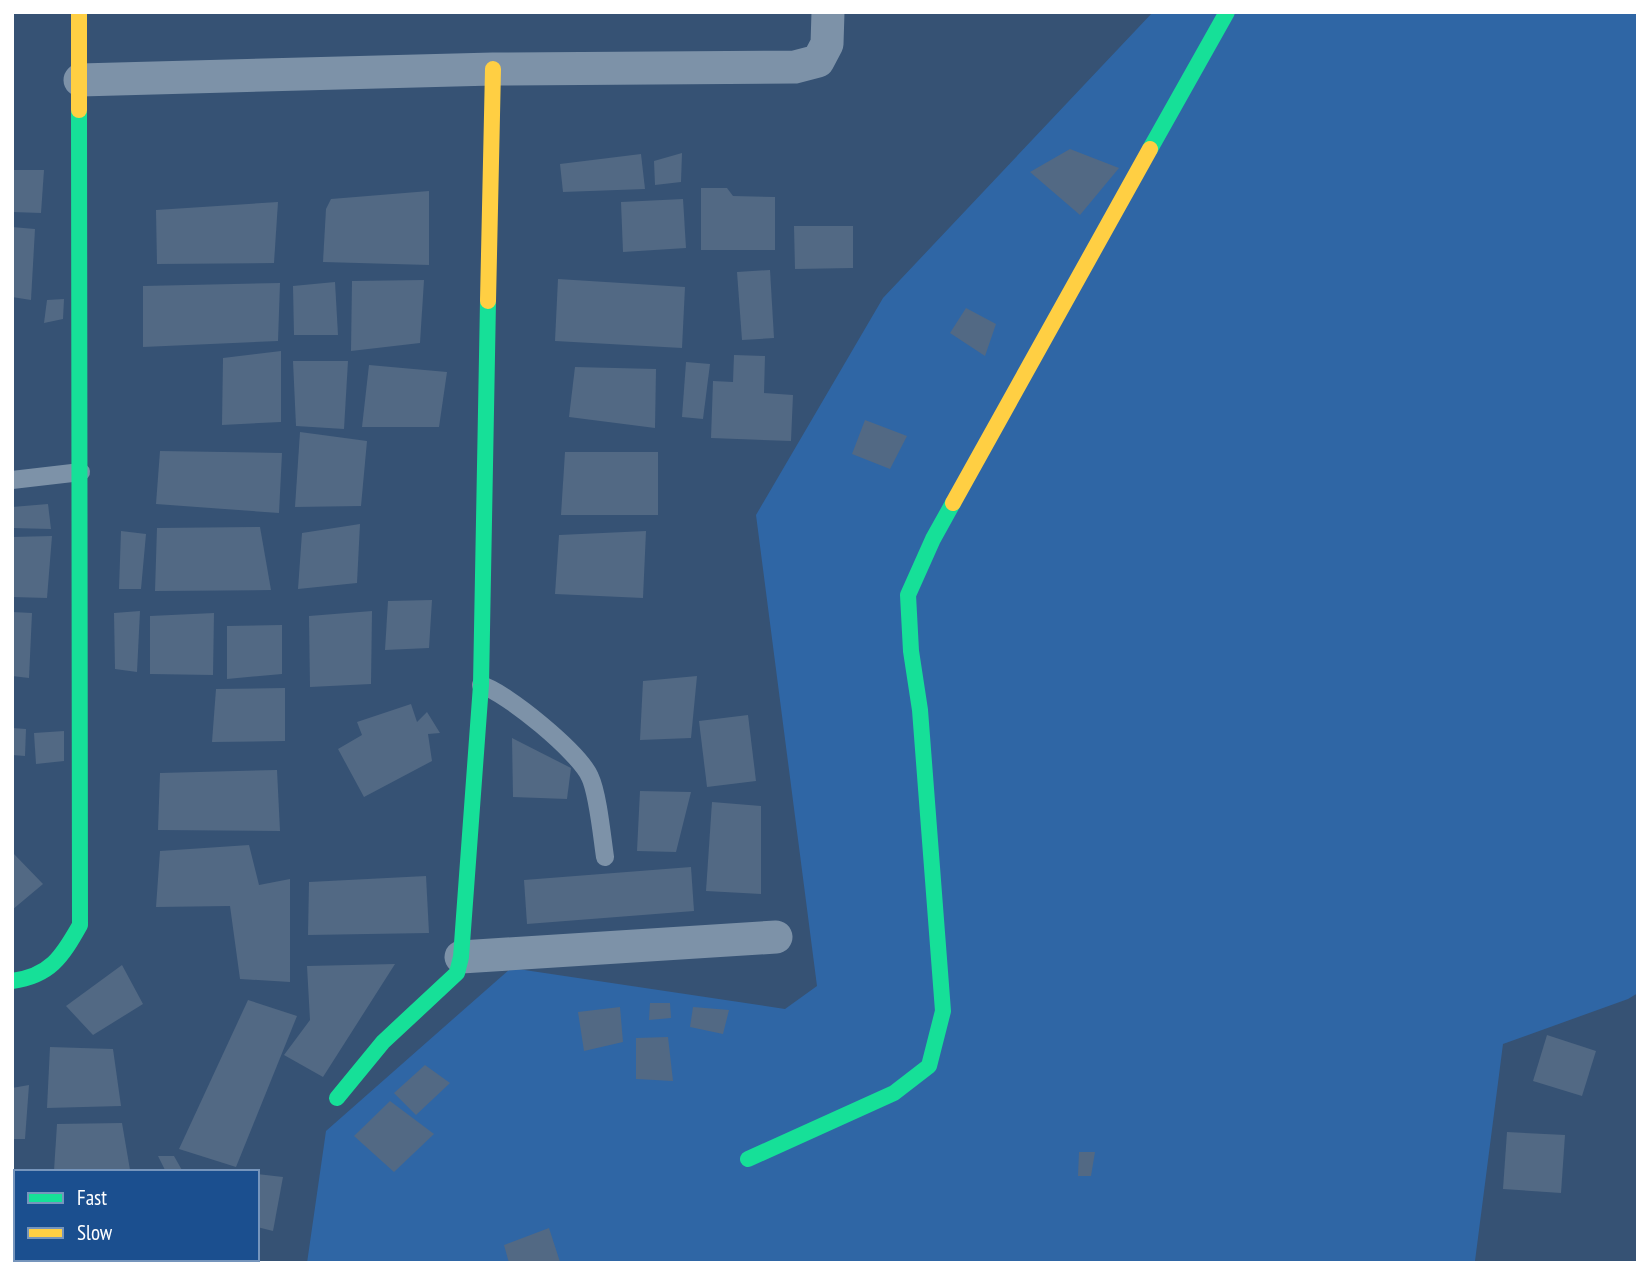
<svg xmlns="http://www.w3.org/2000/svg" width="1650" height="1275" viewBox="0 0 1650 1275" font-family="'PT Sans Narrow',sans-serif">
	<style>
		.green { fill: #2f66a5 }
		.building { fill: #526984 }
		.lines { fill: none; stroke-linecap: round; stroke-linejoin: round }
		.lane { stroke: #7d92a8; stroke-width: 18 }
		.street { stroke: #7d92a8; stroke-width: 33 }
		.fast { stroke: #16e098; stroke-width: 16 }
		.slow { stroke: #ffcf43; stroke-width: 16 }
	</style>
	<rect width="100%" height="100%" fill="#365274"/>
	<polygon class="green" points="1153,12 1638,12 1638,993 1628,999 1503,1044 1475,1261 1481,1263 307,1263 326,1131 511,968 785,1009 817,986 756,515 883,298"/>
	<g class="building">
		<polygon points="1070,149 1119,168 1080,215 1030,172"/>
		<polygon points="682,153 681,182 655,185 654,161"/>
		<polygon points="641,154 645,189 563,192 560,164"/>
		<polygon points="12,170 44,170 41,213 12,212"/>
		<polygon points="701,188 727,188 733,196 775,197 775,250 701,250"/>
		<polygon points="429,191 429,265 323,262 326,209 331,199"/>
		<polygon points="683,199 686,248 623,252 621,202"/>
		<polygon points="278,202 274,263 157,264 156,210"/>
		<polygon points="794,226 853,226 853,268 795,269"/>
		<polygon points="12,227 35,229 31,300 12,297"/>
		<polygon points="770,270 774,338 742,340 737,272"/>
		<polygon points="558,279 685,287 682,348 555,341"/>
		<polygon points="424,280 420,343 351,351 352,281"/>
		<polygon points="335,282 338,335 294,335 293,286"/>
		<polygon points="280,283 278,341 143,347 143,286"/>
		<polygon points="64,299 63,319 44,323 47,300"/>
		<polygon points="966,308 996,324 985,356 950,333"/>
		<polygon points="281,351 281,422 222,425 223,358"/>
		<polygon points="734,355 765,356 764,393 793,395 791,441 711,438 713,381 733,382"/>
		<polygon points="293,361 348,361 344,429 296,426"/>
		<polygon points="686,362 710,364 703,419 682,417"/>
		<polygon points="369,365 447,372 439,427 362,427"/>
		<polygon points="575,367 656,369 655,428 569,417"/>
		<polygon points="865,420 907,436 890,469 852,454"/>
		<polygon points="300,432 367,441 361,506 295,507"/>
		<polygon points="160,451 282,453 279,513 156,504"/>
		<polygon points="565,452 658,452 658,515 561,515"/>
		<polygon points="48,504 51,529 12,528 12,507"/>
		<polygon points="360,524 357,583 298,589 302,533"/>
		<polygon points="260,527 271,590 155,591 157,528"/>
		<polygon points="121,531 146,534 141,589 119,589"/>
		<polygon points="646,531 643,598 555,594 559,535"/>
		<polygon points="52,536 47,598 12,597 12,537"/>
		<polygon points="432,600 429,648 385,650 388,601"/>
		<polygon points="140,611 137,672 115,669 114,613"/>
		<polygon points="372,611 371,684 310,687 309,616"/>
		<polygon points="12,612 32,613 29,678 12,676"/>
		<polygon points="214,613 213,675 150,674 150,616"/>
		<polygon points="282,625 282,674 227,679 227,626"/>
		<polygon points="697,676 691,738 640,740 643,681"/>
		<polygon points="285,688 285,741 212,742 216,689"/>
		<polygon points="411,704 417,722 427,712 440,733 428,734 432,761 364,797 338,749 362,735 357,722"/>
		<polygon points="748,715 756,781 707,787 699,721"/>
		<polygon points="12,728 26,729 25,756 12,755"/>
		<polygon points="64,731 64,761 36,764 34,733"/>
		<polygon points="512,738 571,768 567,799 513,797"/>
		<polygon points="277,770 280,831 158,830 160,773"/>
		<polygon points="640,791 691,792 676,852 637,851"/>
		<polygon points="712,802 761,806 761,894 706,891"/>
		<polygon points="249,845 259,885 290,879 290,982 240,979 230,906 156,907 160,851"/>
		<polygon points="12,852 43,884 12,910"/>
		<polygon points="691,867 694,911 527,924 524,880"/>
		<polygon points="426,876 429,933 308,935 309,882"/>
		<polygon points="395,964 323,1077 284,1055 310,1020 307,966"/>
		<polygon points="122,965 143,1004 93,1035 66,1006"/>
		<polygon points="248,1000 297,1016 236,1167 179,1149"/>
		<polygon points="650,1003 670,1003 671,1018 649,1020"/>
		<polygon points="620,1007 623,1042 584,1051 578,1012"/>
		<polygon points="693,1007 729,1010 723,1034 690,1027"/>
		<polygon points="1547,1035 1596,1051 1582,1096 1533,1081"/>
		<polygon points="668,1037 673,1081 636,1079 636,1038"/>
		<polygon points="50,1047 113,1049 121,1106 47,1108"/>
		<polygon points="425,1065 450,1083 416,1115 394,1093"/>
		<polygon points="29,1085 25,1139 12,1139 12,1088"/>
		<polygon points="390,1101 434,1134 394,1172 354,1136"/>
		<polygon points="122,1123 130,1170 54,1171 57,1124"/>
		<polygon points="1507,1132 1565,1135 1561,1193 1503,1189"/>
		<polygon points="1079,1152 1095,1152 1091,1176 1078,1176"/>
		<polygon points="158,1156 174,1156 183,1172 166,1172"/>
		<polygon points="257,1174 283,1177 273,1231 257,1227"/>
		<polygon points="549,1228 560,1262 509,1263 504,1245"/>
	</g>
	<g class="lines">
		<g class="lane">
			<polyline points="12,480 81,472"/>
			<path d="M481 685C506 692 580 753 590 777 598 794 602 837 605 857"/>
		</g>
		<g class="street">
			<polyline points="80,80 493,69 795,67 818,61 827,44 828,12"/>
			<polyline points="461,957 776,937"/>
		</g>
		<g class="fast">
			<polyline points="1150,149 1227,12"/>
			<path d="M12 981C50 976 62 957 80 925L79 110"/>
			<polyline points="337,1098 383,1042 457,973 461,957 481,685 488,301"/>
			<polyline points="748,1159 894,1093 929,1066 943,1011 920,710 911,651 908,595 933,539 953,503"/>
		</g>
		<g class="slow">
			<polyline points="79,12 79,110"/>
			<polyline points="488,301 493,69"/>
			<polyline points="953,503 1150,149"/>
		</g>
	</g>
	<rect width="1650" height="1275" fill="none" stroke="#ffffff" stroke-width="28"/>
	<rect x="14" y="1170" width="245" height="91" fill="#1b4f8f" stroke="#7695bc" stroke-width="2"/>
	<rect x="28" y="1193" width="35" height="10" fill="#16e098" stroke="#7695bc" stroke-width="2"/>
	<text x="77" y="1205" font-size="21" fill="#ffffff">Fast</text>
	<rect x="28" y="1228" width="35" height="10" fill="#ffcf43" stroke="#7695bc" stroke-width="2"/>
	<text x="77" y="1240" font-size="21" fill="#ffffff">Slow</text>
</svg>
